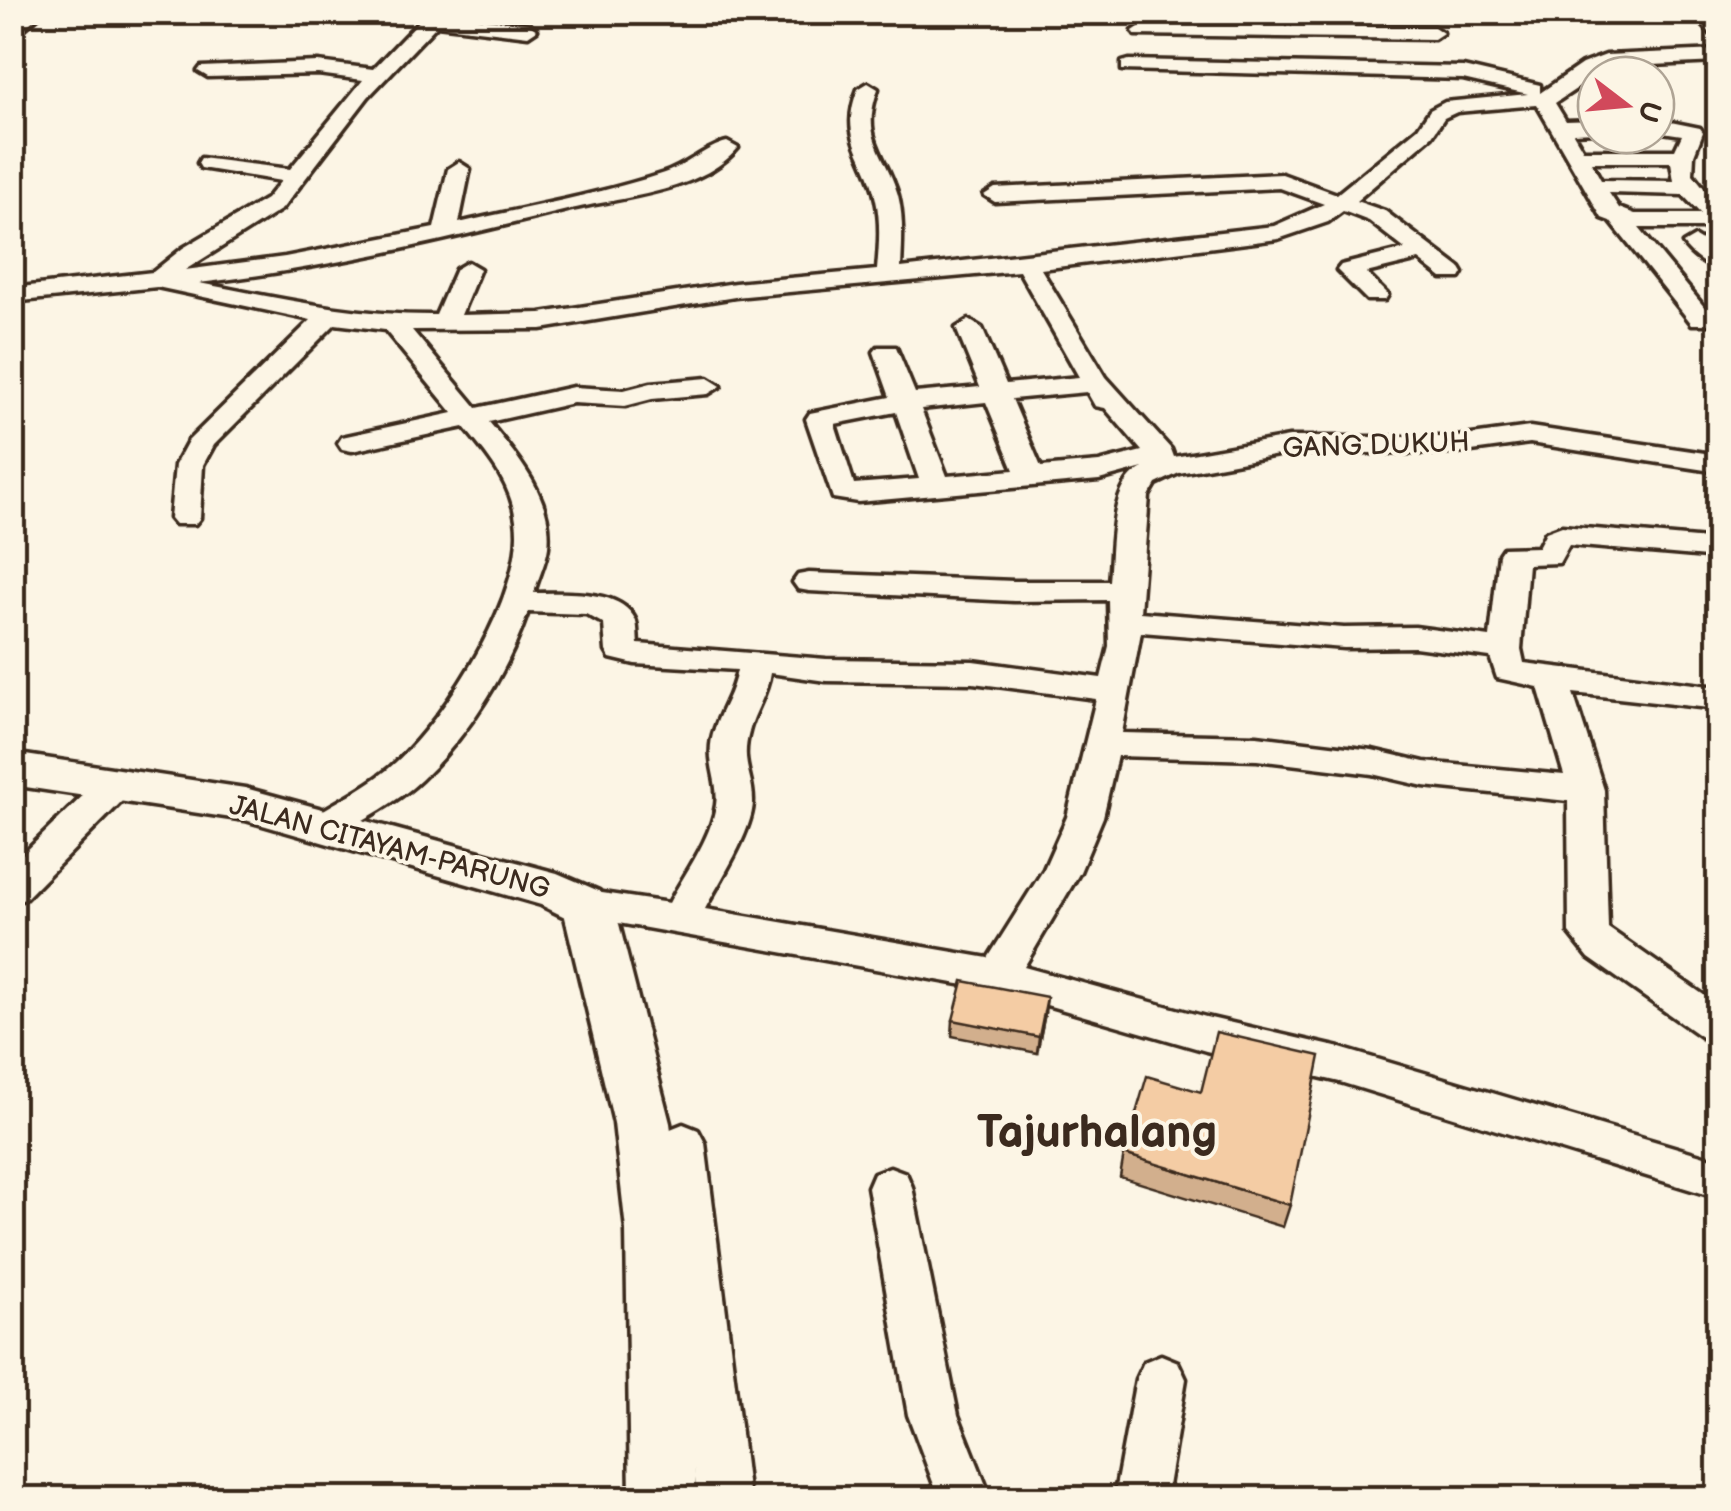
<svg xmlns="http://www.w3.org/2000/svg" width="1731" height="1511" viewBox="0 0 1731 1511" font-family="'Balsamiq Sans',sans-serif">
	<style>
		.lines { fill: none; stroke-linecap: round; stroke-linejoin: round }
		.minor-casing { stroke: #3b2a1e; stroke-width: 7 }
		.major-casing { stroke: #3b2a1e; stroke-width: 7 }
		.highway-casing { stroke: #3b2a1e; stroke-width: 8 }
		.minor { fill: #fcf5e5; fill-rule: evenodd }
		.major { fill: #fcf5e5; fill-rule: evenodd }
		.highway { fill: #fcf5e5; fill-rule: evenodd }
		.wall { fill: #d2af8d; stroke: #3b2a1e; stroke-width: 2.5 }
		.shaded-wall { fill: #ab8f73; stroke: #3b2a1e; stroke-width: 2.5 }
		.building { fill: #f4cca4; stroke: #3b2a1e; stroke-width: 2.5 }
		.labels { text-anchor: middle; stroke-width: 8; stroke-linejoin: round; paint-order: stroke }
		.street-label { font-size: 28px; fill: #3b2a1e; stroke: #fcf5e5 }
		.near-district-label { font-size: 45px; font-weight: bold; fill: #3b2a1e; stroke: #fcf5e5 }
	</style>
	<rect width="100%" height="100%" fill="#fcf5e5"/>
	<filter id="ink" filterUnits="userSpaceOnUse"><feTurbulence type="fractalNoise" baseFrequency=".01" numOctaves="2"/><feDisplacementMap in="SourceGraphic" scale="20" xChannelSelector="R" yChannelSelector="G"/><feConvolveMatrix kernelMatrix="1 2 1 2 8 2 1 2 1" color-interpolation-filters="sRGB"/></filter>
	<g filter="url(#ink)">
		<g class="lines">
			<g class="minor-casing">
				<g id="minor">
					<path d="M428 12 528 24 537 30 528 36 437 25 368 97 282 209 185 270 285 257 434 228 448 169 459 162 470 169 459 223C526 207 598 195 664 173 686 166 706 147 727 142L738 148C700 193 620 197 567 210 446 240 324 269 199 283 278 298 355 316 436 315L456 269 468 262 480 269 461 315 541 313 735 283 877 270C879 247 881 223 876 200 867 153 838 140 858 89L868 83 878 89C860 139 885 151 898 195 904 219 902 244 901 268L1274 226 1324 204 1280 188 995 202 984 195 995 188 1282 174 1337 194 1418 128 1430 110 1445 102 1528 94 1463 79 1122 70V62L1129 60 1463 67 1540 85V93L1582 64 1606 55 1718 50V62L1609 67 1555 103 1566 121 1596 120V132L1573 133 1583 150H1675L1682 135 1656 131V119L1700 128 1703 132 1694 155 1693 174 1718 206V228H1639L1710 314 1714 319 1710 324H1692L1610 221 1602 218 1537 105 1457 112 1444 118 1432 136 1356 201 1385 211 1460 268 1463 273 1460 278H1442L1419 260 1366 273 1388 295 1385 300H1367L1337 270 1341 265 1405 249 1369 221 1343 211 1328 222 1278 239 1041 269 1106 377 1171 449 1174 457 1289 437H1457L1530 427 1718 455V472L1530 443 1457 453H1289L1179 473 1156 484 1149 496 1140 612 1344 628 1415 627 1490 637 1499 554 1503 548 1538 547 1546 532 1562 526 1718 540V558L1569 545 1559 563 1528 564 1521 649 1524 663 1718 687V709L1573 693 1604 790 1608 928 1718 1005V1042L1703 1038 1589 958 1569 933 1568 801 1424 786 1372 774 1257 760 1117 756 1103 817 1080 872 1024 967 1206 1017 1340 1048 1718 1160V1198L1340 1082 1206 1051 998 991 568 914 563 904 568 894 582 890 669 903C685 873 711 839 716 805 720 779 703 760 715 728 722 707 733 693 737 670L635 664 610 658 606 651 604 624 586 614 528 612C507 673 469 735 421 780 398 802 365 818 338 835L325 839 312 835 307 826 312 817C339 800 373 784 396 762 447 716 527 590 516 520 511 482 487 455 464 427L352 451 342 449 338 443 342 437 453 413 385 330 335 324 214 445 203 465 200 518 195 524H175L170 518 175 465 188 441 311 320 157 287 12 302V288L153 272 183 248 266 199 281 181 201 168 198 163 201 158 290 169 363 80 318 74 208 77 198 71 201 67 318 62 373 69ZM1591 162H1671L1674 181 1601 180ZM1609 193 1683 195 1701 214H1635L1619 208ZM1019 271 1079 377 1006 384 982 328 969 320 956 328 980 387 915 393 896 347H878L874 352 890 397 810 413 806 419 833 498 858 502 1099 480 1143 468C1108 484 1113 549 1109 581H1014L809 573 798 575 793 582 798 589 809 591 1014 601 1108 600 1109 646 1101 678 973 661 826 659 638 644C637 636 638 626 635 619 620 588 561 593 534 593 538 578 546 562 548 547 554 498 517 456 489 422L573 403 625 406 652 399 708 394 721 386 708 378 651 383 624 390 573 387 477 408 412 330 541 329 735 297ZM1087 392 1095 406 1105 408 1142 451 1099 462 1041 467 1012 399ZM986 402 1014 470 947 476 921 409ZM896 412 919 479 854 484 835 424ZM1141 632 1344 648 1415 647 1490 657 1497 678 1538 687 1564 775 1424 762 1372 750 1257 736 1122 733ZM770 673 826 681 973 683 1096 699 1067 817 1044 869 988 958 705 909C719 882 753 831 753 801 753 774 740 764 749 732 754 711 767 696 770 673Z"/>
					<polygon points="1691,12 1711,12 1718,20 1718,35 1711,34"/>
					<polygon points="1142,25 1434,27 1443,33 1434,39 1135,35 1133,31"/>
					<path d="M1695 237 1718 251V269C1705 266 1691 255 1683 244Z"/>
					<polygon points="115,774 128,777 133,786 128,795 25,899 12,903 12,865 102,777"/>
					<polygon points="683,1124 698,1130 705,1143 749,1498 697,1498 661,1143 668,1130"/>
					<polygon points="890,1167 906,1173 912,1187 958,1415 991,1498 939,1498 908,1415 868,1187 874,1173"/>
					<polygon points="1161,1355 1178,1362 1186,1379 1166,1498 1114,1498 1136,1379 1144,1362"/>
				</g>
			</g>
			<g class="major-casing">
				<polygon id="major" points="12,753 245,788 557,873 599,891 619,924 670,1123 684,1230 696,1498 630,1498 626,1230 614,1123 565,917 541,905 245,820 12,785"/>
			</g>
			<g class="highway-casing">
				<polygon id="highway" points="12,12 43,12 22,30 12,32"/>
			</g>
			<use href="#minor" class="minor"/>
			<use href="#major" class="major"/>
			<use href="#highway" class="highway"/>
		</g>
		<g class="wall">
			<polygon points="1045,1013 1037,1053 952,1036 953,1020"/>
			<polygon points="1124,1154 1290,1205 1283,1227 1120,1177"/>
		</g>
		<polygon class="shaded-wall" points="1047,997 1045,1013 1037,1053 1039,1037"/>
		<g class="building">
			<polygon points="963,981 1047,997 1039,1037 953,1020"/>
			<polygon points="1216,1032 1320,1056 1290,1205 1124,1154 1147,1076 1201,1092"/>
		</g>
	</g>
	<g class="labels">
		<g class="street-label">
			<text transform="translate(1376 444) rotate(-2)" y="10">GANG DUKUH</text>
			<text transform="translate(390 846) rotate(15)" y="10">JALAN CITAYAM-PARUNG</text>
		</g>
		<g class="near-district-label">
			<text x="1097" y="1147">Tajurhalang</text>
		</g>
	</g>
	<rect width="1731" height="1511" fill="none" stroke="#fcf5e5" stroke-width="50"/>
	<rect x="25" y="25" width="1681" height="1461" fill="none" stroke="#3b2a1e" stroke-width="4" filter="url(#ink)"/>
	<g transform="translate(1626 105) rotate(106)"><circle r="48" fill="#fcf5e5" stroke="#afa495" stroke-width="2.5"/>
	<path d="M0-8L18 38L0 25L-18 38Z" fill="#d1495b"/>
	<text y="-15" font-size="28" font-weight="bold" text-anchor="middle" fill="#3b2a1e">U</text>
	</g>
</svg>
